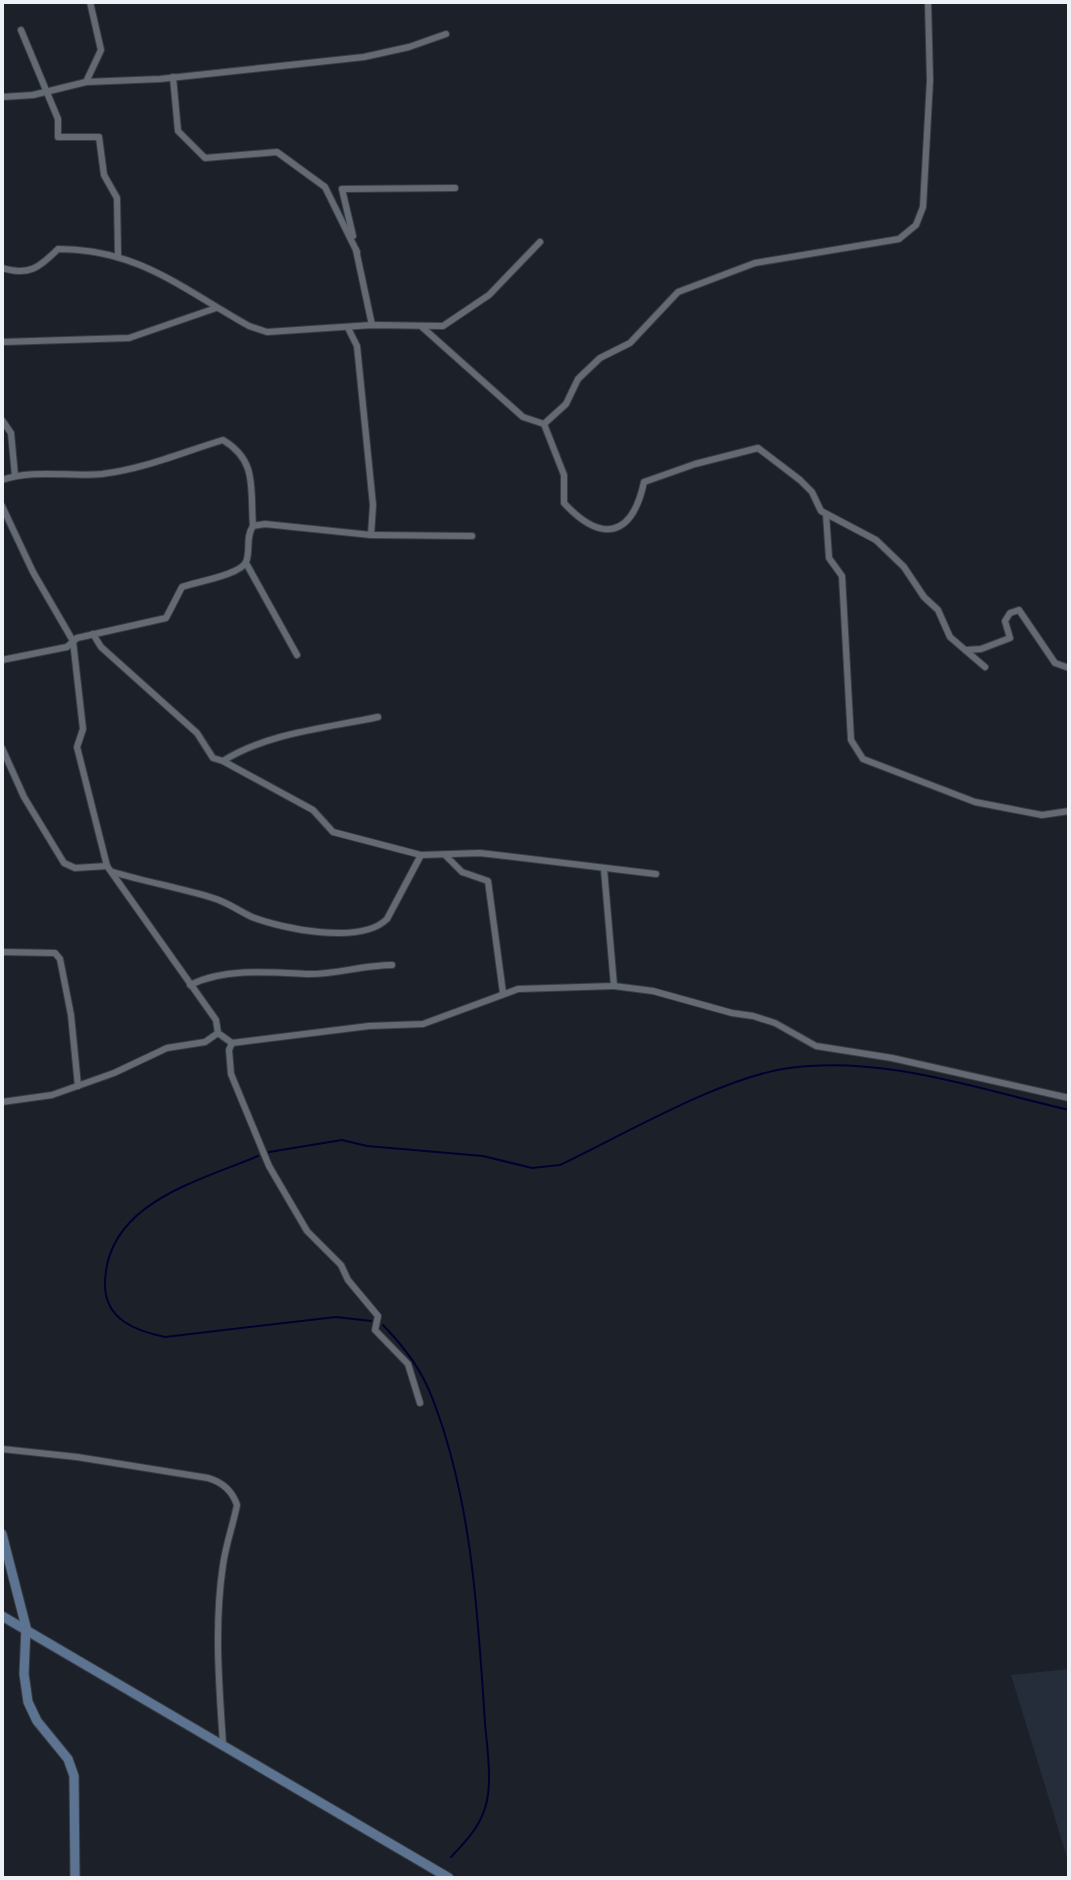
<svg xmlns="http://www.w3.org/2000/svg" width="1071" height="1880" viewBox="0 0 1071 1880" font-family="Merriweather,serif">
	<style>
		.built { fill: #242d39 }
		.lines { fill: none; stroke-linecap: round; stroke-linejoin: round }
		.stream { stroke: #000031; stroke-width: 2 }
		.street-casing { stroke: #3a3e44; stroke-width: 8 }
		.secondary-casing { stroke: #3a3e44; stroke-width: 11 }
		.street { stroke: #646a74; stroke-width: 6 }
		.secondary { stroke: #5d7392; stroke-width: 9 }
	</style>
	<rect width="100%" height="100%" fill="#1c2129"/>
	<polygon class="built" points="1069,1669 1069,1864 1011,1675"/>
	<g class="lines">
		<g class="stream">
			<path d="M269 1152 342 1140 367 1146 483 1156 532 1168 560 1165C623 1135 722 1077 789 1068 883 1055 978 1089 1069 1110"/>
			<path d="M258 1156C196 1182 104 1204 105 1286 106 1320 136 1331 165 1337L336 1317 371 1321"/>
			<path d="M383 1325C405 1348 422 1370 433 1400 472 1501 478 1616 485 1723 487 1748 493 1784 485 1808 479 1828 465 1842 451 1857"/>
		</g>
		<g class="street-casing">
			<g id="street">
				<polyline points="21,30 58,119 58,137 99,137 104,175 117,198 118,255"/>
				<polyline points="173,77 178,131 205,158 277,152 325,187 357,252"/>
				<polyline points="86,82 101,50 90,2"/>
				<polyline points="2,97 33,95 86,82 160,79 364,57 409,47 446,34"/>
				<polyline points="353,236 342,189 455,188"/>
				<polyline points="356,250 372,325"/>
				<path d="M2 268C29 276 39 268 58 249 138 249 181 288 249 326L267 332 372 325 443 326 489 295 540 242"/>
				<path d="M422 327 523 417 544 424 564 475V503C601 543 632 538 644 482L695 464 758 448 800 480 812 492 821 511 876 540 904 567 924 597 938 610 950 637 985 667"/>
				<polyline points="2,342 129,338 216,308"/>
				<polyline points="2,420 11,433 15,476"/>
				<polyline points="544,424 566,404 578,379 600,358 630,343 678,292 755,263 899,239 916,225 923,207 930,80 928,2"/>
				<path d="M2 480C33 469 70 477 102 474 144 469 183 452 223 440 258 461 250 488 253 526"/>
				<polyline points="2,506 33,572 73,641 83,729 77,747 107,866 216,1020 218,1033 232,1043 369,1026 423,1024 518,989 614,986 604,869"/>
				<polyline points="826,514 829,558 842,576 851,740 863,759 975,802 1042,815 1069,811"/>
				<polyline points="371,535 472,536"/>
				<polyline points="246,563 297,655"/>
				<path d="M93 634 101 647 197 733 213 758 223 761C267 733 327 728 378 717"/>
				<polyline points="966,650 981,649 1010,638 1005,621 1010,613 1019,610 1055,663 1069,668"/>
				<path d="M2 660 67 647 77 638 166 618 182 587C195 582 240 575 246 562 251 550 245 538 253 526L265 524 371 535 373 505 357 346 348 328"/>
				<polyline points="2,748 24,797 64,863 75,868 107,866"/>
				<polyline points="421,855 480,853 656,874"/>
				<polyline points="446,856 462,872 488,881 503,993"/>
				<path d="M113 872C146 882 181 888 213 898 227 902 239 911 252 917 283 929 361 945 387 919L421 855 333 832 313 810 223 761"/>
				<polyline points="2,952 55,953 60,959 71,1015 78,1086"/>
				<path d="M190 985C224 968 270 972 306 974 334 975 363 965 392 965"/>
				<polyline points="614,986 653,991 732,1013 753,1016 775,1023 816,1046 892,1058 1069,1098"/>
				<polyline points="232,1043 229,1050 231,1074 269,1166 307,1231 341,1265 348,1280 378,1316 375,1330 408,1364 420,1403"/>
				<polyline points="2,1102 52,1095 114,1073 167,1048 205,1042 218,1033"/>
				<path d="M2 1449 77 1457 208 1478C222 1482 232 1490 237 1505 233 1525 226 1544 223 1565 214 1624 219 1685 223 1744"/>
			</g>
		</g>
		<g class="secondary-casing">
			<g id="secondary">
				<polyline points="2,1534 26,1627 24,1674 28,1702 37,1721 68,1759 74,1776 75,1878"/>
				<polyline points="2,1616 449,1878"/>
			</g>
		</g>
		<use href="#street" class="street"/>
		<use href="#secondary" class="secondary"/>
	</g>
	<rect width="1071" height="1880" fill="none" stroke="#eef2f7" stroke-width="8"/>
</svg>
